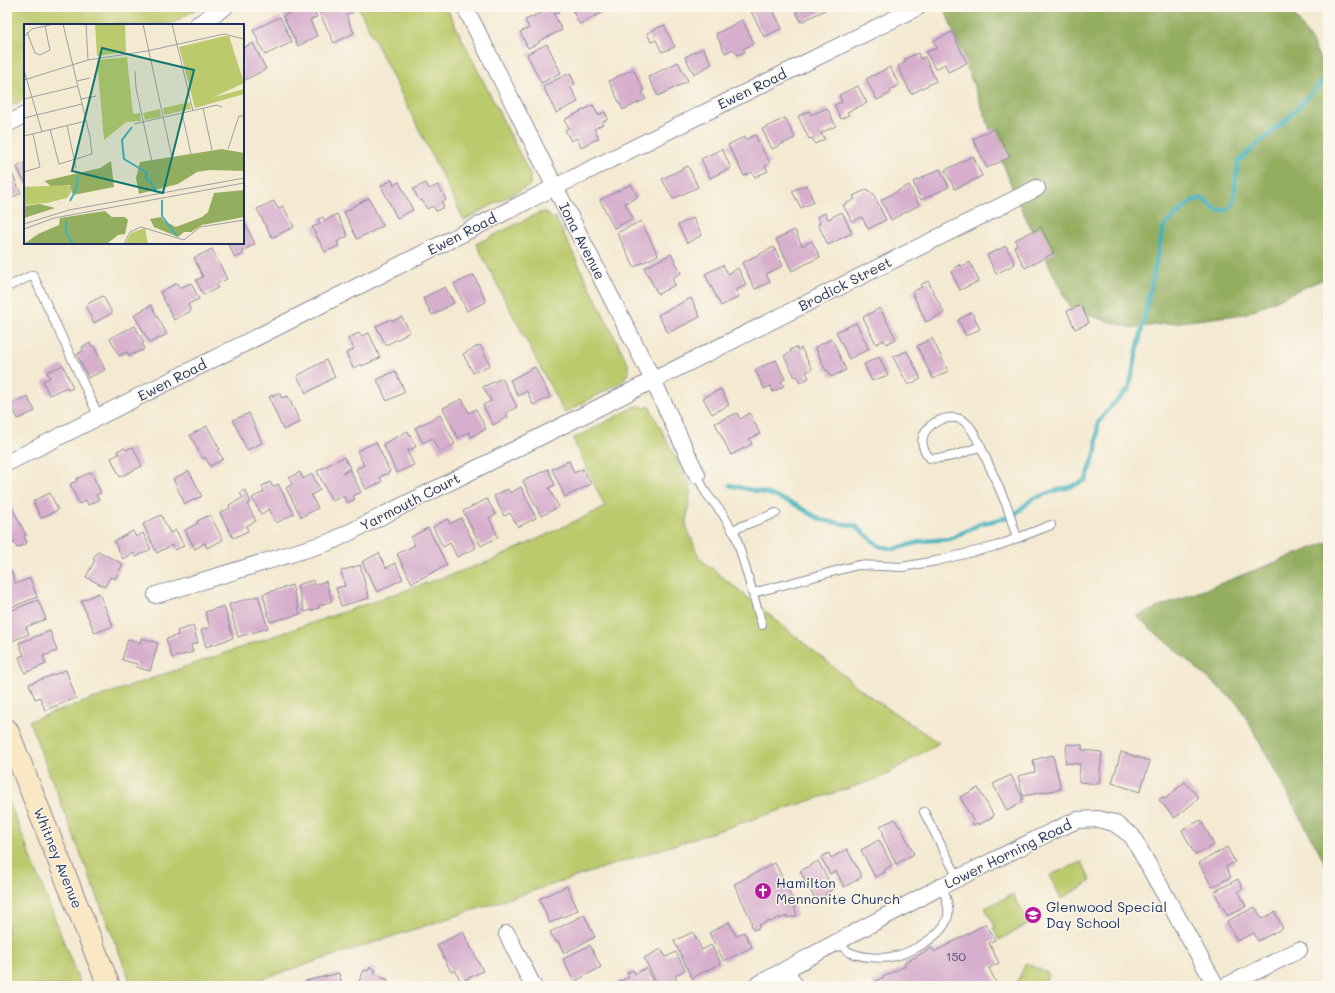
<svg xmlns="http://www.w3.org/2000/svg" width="1335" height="993" viewBox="0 0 1335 993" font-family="Mali,sans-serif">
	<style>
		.green { fill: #bbca6c; stroke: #6b7c65 }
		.forest { fill: #94ae60; stroke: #586e5f }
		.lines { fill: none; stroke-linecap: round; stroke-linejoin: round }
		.stream { stroke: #41b0bc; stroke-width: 4.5 }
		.building { fill: #d7afcd }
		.lane-casing { stroke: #888c98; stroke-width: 10 }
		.street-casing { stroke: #888c98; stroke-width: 18 }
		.secondary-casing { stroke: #888c98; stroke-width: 24 }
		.lane { stroke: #fff; stroke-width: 8 }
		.street { stroke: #fff; stroke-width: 16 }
		.secondary { stroke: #fae7c3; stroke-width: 22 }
		.labels { text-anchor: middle; stroke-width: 3; stroke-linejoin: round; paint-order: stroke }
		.number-label { font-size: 12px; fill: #4a4f7a }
		.street-label { font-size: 14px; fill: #1b2f5e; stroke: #fbf7ec }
		.poi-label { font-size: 14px; fill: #1b2f5e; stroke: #fbf7ec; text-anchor: start }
		.inset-river { fill: none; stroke: #41b0bc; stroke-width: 2 }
		.inset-road { fill: none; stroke: #9d9fa3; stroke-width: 1 }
		.view { fill: #0f766e; fill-opacity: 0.15; stroke: #0f766e; stroke-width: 2 }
		.inset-edge { fill: none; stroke: #1b2f5e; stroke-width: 2 }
	</style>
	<rect width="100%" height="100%" fill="#fbf7ec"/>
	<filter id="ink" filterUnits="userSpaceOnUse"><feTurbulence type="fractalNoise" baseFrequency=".025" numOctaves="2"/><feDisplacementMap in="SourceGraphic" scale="8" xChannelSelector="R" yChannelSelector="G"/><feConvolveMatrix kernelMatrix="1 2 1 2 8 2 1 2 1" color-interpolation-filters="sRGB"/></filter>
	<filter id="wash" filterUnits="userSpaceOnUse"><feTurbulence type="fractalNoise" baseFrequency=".012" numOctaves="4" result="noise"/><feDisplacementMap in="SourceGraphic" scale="16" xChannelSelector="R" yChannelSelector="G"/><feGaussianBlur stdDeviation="0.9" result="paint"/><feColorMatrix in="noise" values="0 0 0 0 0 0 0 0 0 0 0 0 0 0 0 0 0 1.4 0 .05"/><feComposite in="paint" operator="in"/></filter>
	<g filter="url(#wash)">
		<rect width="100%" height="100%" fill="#f4e9d1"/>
		<g class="green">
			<polygon points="7,7 199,7 170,25 25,25 25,99 7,108"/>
			<polygon points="358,7 446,7 530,174 530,185 464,220"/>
			<polygon points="545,212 553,219 555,217 628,364 629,375 625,375 625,379 620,383 564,413 476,244 539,213"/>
			<polygon points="639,406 646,408 649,406 691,487 686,525 699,558 868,695 939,743 880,778 240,986 132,986 29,721 493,560 605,507 573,439 634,407"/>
			<polygon points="7,796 81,986 7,986"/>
			<polygon points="1082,862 1091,881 1061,899 1050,875"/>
			<polygon points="1013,894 1029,924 999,940 993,928 995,927 985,908"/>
			<polygon points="1026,963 1049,974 1043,986 1015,986"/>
		</g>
		<g class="forest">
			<polygon points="944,7 1289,7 1312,42 1328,77 1328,277 1245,314 1132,328 1071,310 1016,198"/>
			<polygon points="1328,542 1328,871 1321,855 1239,705 1136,616"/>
		</g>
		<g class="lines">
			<polyline class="stream" points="730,485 769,494 796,505 821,520 856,526 879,546 894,549 923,541 950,539 980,524 1013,516 1032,499 1054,491 1070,487 1086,480 1096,451 1098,423 1111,406 1129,389 1164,226 1192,201 1202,198 1216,210 1227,210 1233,205 1238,162 1255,146 1285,121 1328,76"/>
		</g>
		<g id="blocks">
			<g class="building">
				<polygon points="302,7 312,7 317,17 310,20 317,36 298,46 283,16"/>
				<polygon points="318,7 357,7 358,9 346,15 354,33 334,43 317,8"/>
				<polygon points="557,7 559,12 554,14 562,30 539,41 539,43 528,48 520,32 529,28 525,20 552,8 552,9"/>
				<polygon points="571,7 604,7 606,11 579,24"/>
				<polygon points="754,7 771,7 782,28 764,37 750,9"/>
				<polygon points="794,7 826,7 827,9 801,22"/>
				<polygon points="280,17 292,42 265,55 253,30"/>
				<polygon points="742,20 754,43 743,49 745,52 738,55 733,49 725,53 716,34"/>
				<polygon points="664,25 675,47 662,52 656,40 651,42 647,33"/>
				<polygon points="952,32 967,63 948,72 945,64 935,69 926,52 937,48 933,41"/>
				<polygon points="253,43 266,69 243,81 243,48"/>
				<polygon points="547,44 561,73 541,83 527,54"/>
				<polygon points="703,48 712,64 694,74 685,57"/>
				<polygon points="918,53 920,59 925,57 936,81 911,94 898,66 906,62 905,59"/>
				<polygon points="678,62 688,81 658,96 648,77"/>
				<polygon points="890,67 899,85 890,90 891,93 877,100 866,79"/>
				<polygon points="633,69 644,91 642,92 646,99 623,110 609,81"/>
				<polygon points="570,73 575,84 570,86 578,102 556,113 543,86"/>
				<polygon points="858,86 867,103 847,112 849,115 841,119 834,105 842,102 839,95"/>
				<polygon points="593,105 598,115 605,112 608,119 602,122 603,124 594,129 599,138 581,147 577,138 571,141 565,130 569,128 564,120"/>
				<polygon points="827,108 836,126 821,133 825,139 815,144 812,138 809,139 798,116 809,111 811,115"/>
				<polygon points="785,118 795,138 772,149 762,129"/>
				<polygon points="995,128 1010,157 987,168 973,139"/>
				<polygon points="755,135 770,163 765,166 768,171 755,177 752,172 744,176 728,145 744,137 745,140"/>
				<polygon points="722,149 731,168 710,178 701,159"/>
				<polygon points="973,156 982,176 955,189 945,170"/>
				<polygon points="25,163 25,183 17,167"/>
				<polygon points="8,165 21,193 7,200 7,166"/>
				<polygon points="688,166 698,187 673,199 662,179"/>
				<polygon points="940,169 949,187 921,200 913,182"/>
				<polygon points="392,180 394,185 399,182 413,210 397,218 381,186"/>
				<polygon points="426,183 429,189 438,185 446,200 442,202 444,207 436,211 433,206 427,209 422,200 420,201 413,189"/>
				<polygon points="631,184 638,197 625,203 633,218 614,228 600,200"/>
				<polygon points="806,185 814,202 801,208 792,191"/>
				<polygon points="909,185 919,205 891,220 881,200"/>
				<polygon points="868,189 871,194 873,193 886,220 868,229 862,217 852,222 843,205 855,199 853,196"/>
				<polygon points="369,198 383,226 357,239 344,212 351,209 350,208"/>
				<polygon points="274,201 278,209 283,206 294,227 273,237 271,236 257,209"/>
				<polygon points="842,212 852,233 828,245 818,224 820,223 817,217 825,213 828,219"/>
				<polygon points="337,214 348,236 337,242 339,246 325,252 312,227 320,224 318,219 323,217 325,221"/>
				<polygon points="693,218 702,235 687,243 678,225"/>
				<polygon points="243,219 255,244 242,251 244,254 235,258 228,243 243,243"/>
				<polygon points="641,221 658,255 634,267 617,233"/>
				<polygon points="1041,227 1054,253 1025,268 1014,247 1017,245 1015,240"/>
				<polygon points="795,230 802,246 812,241 820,257 792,271 776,239"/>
				<polygon points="1006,246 1015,264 996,274 987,255"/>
				<polygon points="774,247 783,266 766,274 770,282 755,289 742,263"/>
				<polygon points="212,249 227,279 216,284 218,288 203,295 196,280 203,277 194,258"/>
				<polygon points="671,254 681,273 672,278 675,285 658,294 644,268"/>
				<polygon points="970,262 979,281 960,290 951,272 955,270 954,268 960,264 961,267"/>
				<polygon points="723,265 728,274 738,268 746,285 736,290 739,297 721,306 705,274"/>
				<polygon points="474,275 486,302 467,311 454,284"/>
				<polygon points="928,281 944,313 926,322 912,292 922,287 920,285"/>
				<polygon points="177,283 180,288 191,283 199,299 188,304 191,311 174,320 160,292"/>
				<polygon points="445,287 454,303 432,315 423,298"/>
				<polygon points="103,296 112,313 94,323 85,305"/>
				<polygon points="691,298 700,317 668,333 658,315"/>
				<polygon points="151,305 167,334 150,343 134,315"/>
				<polygon points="1081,305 1089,323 1075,329 1067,311"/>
				<polygon points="880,308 896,339 886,344 884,340 876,344 863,317"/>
				<polygon points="972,312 980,329 966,336 958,320"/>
				<polygon points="402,317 410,332 404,335 404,336 386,345 376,326 391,319 392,321"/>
				<polygon points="856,323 869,349 849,359 836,332"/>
				<polygon points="135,326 144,343 142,344 144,349 129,356 127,352 119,356 110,338"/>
				<polygon points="359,333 361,336 369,333 380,358 362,366 361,364 353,368 346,353 354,349 348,338"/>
				<polygon points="932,338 948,371 933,379 917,346"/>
				<polygon points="832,339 846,370 831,377 828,370 826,371 815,347"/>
				<polygon points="90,343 92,347 94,346 105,370 88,378 77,354 83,351 82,347"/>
				<polygon points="480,345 490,365 473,373 463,354"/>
				<polygon points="796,347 798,350 801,348 812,369 806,372 809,378 800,383 797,376 795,377 784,356 791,352 790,350"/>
				<polygon points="907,351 921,379 908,385 893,357"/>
				<polygon points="879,357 888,375 872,381 864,364"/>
				<polygon points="326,360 335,377 306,393 297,376"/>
				<polygon points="776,360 785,379 781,381 784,386 773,392 771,386 764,389 755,370"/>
				<polygon points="63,365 73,388 68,390 67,387 49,395 43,381 50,378 47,372"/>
				<polygon points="535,367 550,397 533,405 527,391 518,396 510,380"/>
				<polygon points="395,371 405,392 387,401 377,380"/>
				<polygon points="502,378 517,407 506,413 508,417 493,425 483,405 491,401 483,387"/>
				<polygon points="721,389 729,405 712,414 703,398"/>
				<polygon points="279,393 282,398 288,396 300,422 283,430 269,397"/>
				<polygon points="27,396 35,411 18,419 11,404"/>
				<polygon points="462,399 469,413 476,409 486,429 471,437 469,432 458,438 443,408"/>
				<polygon points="249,413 262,443 247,450 233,420"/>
				<polygon points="737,413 740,419 750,413 760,434 749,439 752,444 731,455 715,423"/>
				<polygon points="440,415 455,444 439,452 432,438 423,443 415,428"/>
				<polygon points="207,426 220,450 218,451 223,459 210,466 205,457 203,459 190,435"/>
				<polygon points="408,431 416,447 407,451 414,465 397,473 383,444"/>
				<polygon points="376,442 390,472 380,477 382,482 366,489 356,469 364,465 357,451"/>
				<polygon points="133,447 142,466 120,477 111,458 119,454 117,451 124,448 126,450"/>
				<polygon points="344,457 350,468 343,472 343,474 350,470 361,492 353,496 355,499 347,503 343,495 343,496 332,501 317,471"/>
				<polygon points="569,461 574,473 583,469 591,484 565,497 552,469"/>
				<polygon points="548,469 555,485 549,488 559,507 541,516 523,481"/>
				<polygon points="189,471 202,496 185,504 173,479"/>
				<polygon points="91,472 101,493 96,495 99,500 88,505 86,500 79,504 70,484 77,481 76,479"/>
				<polygon points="300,472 303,479 312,474 320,490 311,495 318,508 301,517 286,488 292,484 289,478"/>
				<polygon points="270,482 273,487 278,484 294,514 276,523 269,509 261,514 252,498 264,492 262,486"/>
				<polygon points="521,487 536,518 518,527 510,513 504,516 494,496 508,489 510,493"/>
				<polygon points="245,490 251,502 247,504 256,521 246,526 248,531 233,538 220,513 230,508 229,505 243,498 240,493"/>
				<polygon points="50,493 58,510 41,518 33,501"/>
				<polygon points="487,499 496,515 489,518 498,537 481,546 463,511"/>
				<polygon points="11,506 26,535 24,536 27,543 17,548 14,542 8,544 7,543 7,508"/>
				<polygon points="161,515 170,533 176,530 184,546 175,550 172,545 157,553 143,524"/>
				<polygon points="210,515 223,540 207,548 205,543 195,549 185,530 198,523 197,521"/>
				<polygon points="461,518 476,548 457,557 450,543 443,547 433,527 448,519 450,524"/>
				<polygon points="428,528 447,565 412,583 397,554 415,545 411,537"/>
				<polygon points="133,531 136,537 143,533 151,549 136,557 134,553 123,559 114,541"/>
				<polygon points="98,551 123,564 115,579 110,577 105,587 86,577 95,560 93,559"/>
				<polygon points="379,553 386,568 395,563 403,579 377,592 362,562"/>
				<polygon points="360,565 369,598 341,606 336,588 345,586 341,571"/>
				<polygon points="11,571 16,584 30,578 37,597 7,609 7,572"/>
				<polygon points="313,580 315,585 326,581 332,601 318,606 319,608 305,612 297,585"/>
				<polygon points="292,585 300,614 270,622 263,594"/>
				<polygon points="99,593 113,626 95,633 81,601"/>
				<polygon points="258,596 268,628 238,637 229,604"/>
				<polygon points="38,600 46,619 26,627 29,634 12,641 7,628 7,612"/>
				<polygon points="224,606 233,638 206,647 201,630 210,627 205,612"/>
				<polygon points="193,626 198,643 191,645 193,652 172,658 166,639 178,635 177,631"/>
				<polygon points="50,631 57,651 43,656 46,664 25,673 19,657 24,655 19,643"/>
				<polygon points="141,638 158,643 150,671 136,667 137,664 122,660 128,639 140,643"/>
				<polygon points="66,670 76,698 45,710 40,697 35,699 29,684"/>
				<polygon points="1067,744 1082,745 1082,750 1102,752 1099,784 1079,782 1080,764 1065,763"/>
				<polygon points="1121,752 1150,761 1140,792 1112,783"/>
				<polygon points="1053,755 1061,789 1023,796 1018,776 1035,772 1033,760"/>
				<polygon points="1011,775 1023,799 1021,800 1022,802 1016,805 1016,806 1007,811 993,784"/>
				<polygon points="1185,782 1199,798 1175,818 1159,800 1163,797 1165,799"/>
				<polygon points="978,788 994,816 979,825 978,823 973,825 972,823 974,822 960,797"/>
				<polygon points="895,819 899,827 900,826 914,854 896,864 882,835 884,834 880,826"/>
				<polygon points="1201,820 1214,845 1195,855 1182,830"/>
				<polygon points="879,840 892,865 884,870 885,872 875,877 861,850"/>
				<polygon points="1227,847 1235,862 1226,867 1231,877 1212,887 1199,863"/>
				<polygon points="847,849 862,877 844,887 836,871 830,874 821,857 829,853 831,858"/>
				<polygon points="818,861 833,889 825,894 826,896 819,900 818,898 815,899 800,871"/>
				<polygon points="775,863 792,898 797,916 787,918 787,916 780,919 780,917 770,922 769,921 759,925 759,928 753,930 751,924 752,922 734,884"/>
				<polygon points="1238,879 1243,889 1238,891 1246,906 1228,916 1214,892"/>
				<polygon points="567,886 578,910 550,923 539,899"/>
				<polygon points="1255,907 1262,919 1275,912 1283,928 1258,941 1254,933 1237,941 1227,921"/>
				<polygon points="584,915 595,937 564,953 558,941 556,942 550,932"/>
				<polygon points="729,922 736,936 744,932 752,947 724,961 709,933"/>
				<polygon points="986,924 995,940 989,943 999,963 989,968 998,986 874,986 872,983 905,966 904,963 932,948 934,952"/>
				<polygon points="463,932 483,971 461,982 455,970 451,972 437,945"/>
				<polygon points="693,932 702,950 711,945 721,963 692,978 674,941"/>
				<polygon points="590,945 601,967 574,982 563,959"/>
				<polygon points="661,949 666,957 676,952 685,970 675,976 680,986 658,986 644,958"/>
				<polygon points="370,967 376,970 374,974 388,980 385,986 357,986 364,970 368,971"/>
				<polygon points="646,968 655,986 611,986 629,977 627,973 633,970 635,974"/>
				<polygon points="339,973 342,986 307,986 306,981"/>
			</g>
		</g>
	</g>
	<g filter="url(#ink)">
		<use href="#blocks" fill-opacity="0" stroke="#888c98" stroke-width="1"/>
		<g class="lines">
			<g class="lane-casing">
				<g id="lane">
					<polyline points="7,287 33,275 99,417"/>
					<path d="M981 446C965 452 948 460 930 458 905 431 948 408 965 422 974 429 979 444 984 454L1007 506 1017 538"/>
					<polyline points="697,475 706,493 722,513 736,536 762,625"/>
					<polyline points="732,530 776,513"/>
					<polyline points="753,593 858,565 902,567 936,561 997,546 1051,525"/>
					<polyline points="924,812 958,878"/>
					<path d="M838 941C841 945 845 950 849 952 859 957 879 959 891 957 909 954 944 936 948 916 950 907 945 895 942 886"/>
				</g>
			</g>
			<g class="street-casing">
				<g id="street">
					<polyline points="465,7 555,187 653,380 697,475"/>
					<polyline points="197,25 225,7"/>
					<polyline points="7,124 25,115"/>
					<polyline points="7,463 541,194 918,7"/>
					<polyline points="156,595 330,542 1037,188"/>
					<polyline points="507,934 533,986"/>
					<polyline points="786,970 795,986"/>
					<polyline points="755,986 942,886 1049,833 1077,820 1098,819 1114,823 1132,836 1216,986"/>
					<polyline points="1226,986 1299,950"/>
				</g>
			</g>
			<g class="secondary-casing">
				<polyline id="secondary" points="7,730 109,986"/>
			</g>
			<use href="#lane" class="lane"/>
			<use href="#street" class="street"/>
			<use href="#secondary" class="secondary"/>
		</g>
	</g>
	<defs>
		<g id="church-disc" transform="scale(0.9)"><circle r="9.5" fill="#b5179e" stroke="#fbf7ec"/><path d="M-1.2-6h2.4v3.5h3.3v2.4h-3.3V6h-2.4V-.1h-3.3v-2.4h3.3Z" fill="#fff"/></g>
		<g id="school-disc" transform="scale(0.9)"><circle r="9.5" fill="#b5179e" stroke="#fbf7ec"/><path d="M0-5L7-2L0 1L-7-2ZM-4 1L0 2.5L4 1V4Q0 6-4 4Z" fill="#fff"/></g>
	</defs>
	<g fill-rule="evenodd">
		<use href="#church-disc" x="763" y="891"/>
		<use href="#school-disc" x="1033" y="915"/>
	</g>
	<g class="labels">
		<g class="number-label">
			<text x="956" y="961">150</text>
		</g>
		<g class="street-label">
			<text transform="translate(752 89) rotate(-26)" y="5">Ewen Road</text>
			<text transform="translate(462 234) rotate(-27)" y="5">Ewen Road</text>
			<text transform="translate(582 241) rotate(63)" y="5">Iona Avenue</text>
			<text transform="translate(845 284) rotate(-27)" y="5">Brodick Street</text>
			<text transform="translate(172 380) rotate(-27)" y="5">Ewen Road</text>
			<text transform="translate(410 502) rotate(-27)" y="5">Yarmouth Court</text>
			<text transform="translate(1008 854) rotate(-26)" y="5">Lower Horning Road</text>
			<text transform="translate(58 858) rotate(68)" y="5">Whitney Avenue</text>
		</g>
		<g class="poi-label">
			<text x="776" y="888">Hamilton<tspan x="776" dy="16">Mennonite Church</tspan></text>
			<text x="1046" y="912">Glenwood Special<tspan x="1046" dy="16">Day School</tspan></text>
		</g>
	</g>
	<g transform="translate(24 24)">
		<rect width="220" height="220" fill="#f4e9d1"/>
		<path d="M71 0H101L102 28 73 32ZM201 12H205L220 59 190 73 220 65V70L171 84 155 23ZM103 33 109 90 116 89 117 97 102 98 80 116 73 36ZM166 78 167 85 140 91 139 84ZM136 85 137 93 121 96 119 89ZM41 161 46 162 48 167 43 174 23 179 0 181V163ZM121 204 124 220H101L107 209Z" fill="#bbca6c"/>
		<path d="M198 125 220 129V147L186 146 173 148 154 160 115 170 112 154 116 138ZM87 137 90 163 49 171 46 161 27 162 20 157 76 144ZM220 166V193L178 201 167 208H160L154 213 130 203 126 195 137 193 140 197 152 203 178 193 184 188 190 169ZM16 180 31 184 0 194V182ZM81 187 88 193H101L104 196 101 210 94 211 84 219 0 220 14 210 35 201 36 194Z" fill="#94ae60"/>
		<path class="inset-river" d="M108 103 98 116 100 135 122 148V155L126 157 132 167M138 176V192L153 212M46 177 52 166 54 152M42 197V208L49 220"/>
		<path class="inset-road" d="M62 0 64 36M119 0 148 134M148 0 169 87M3 8 11 29 16 31 26 26 21 2M0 13 8 5 30 0M0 46 18 108M111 47 112 64 128 138M0 56 64 36 123 27 200 10 220 15M53 57 66 54M0 75 54 62M57 75 72 72M179 84 188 126M158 89 167 130M0 94 58 80M110 100 193 81 198 83M43 101 52 144M26 105 35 140 68 130 66 113 39 0M0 112 62 97M204 125 215 92H220M0 148 16 143 9 110M0 200 45 186 220 154M0 205 30 194 220 159M100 220 106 208 117 203 160 216 176 203 220 196"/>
		<path class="view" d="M78 24 170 46 139 169 48 147Z"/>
		<rect width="220" height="220" class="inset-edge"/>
	</g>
	<rect width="1335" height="993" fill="none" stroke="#fbf7ec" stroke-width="24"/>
</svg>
